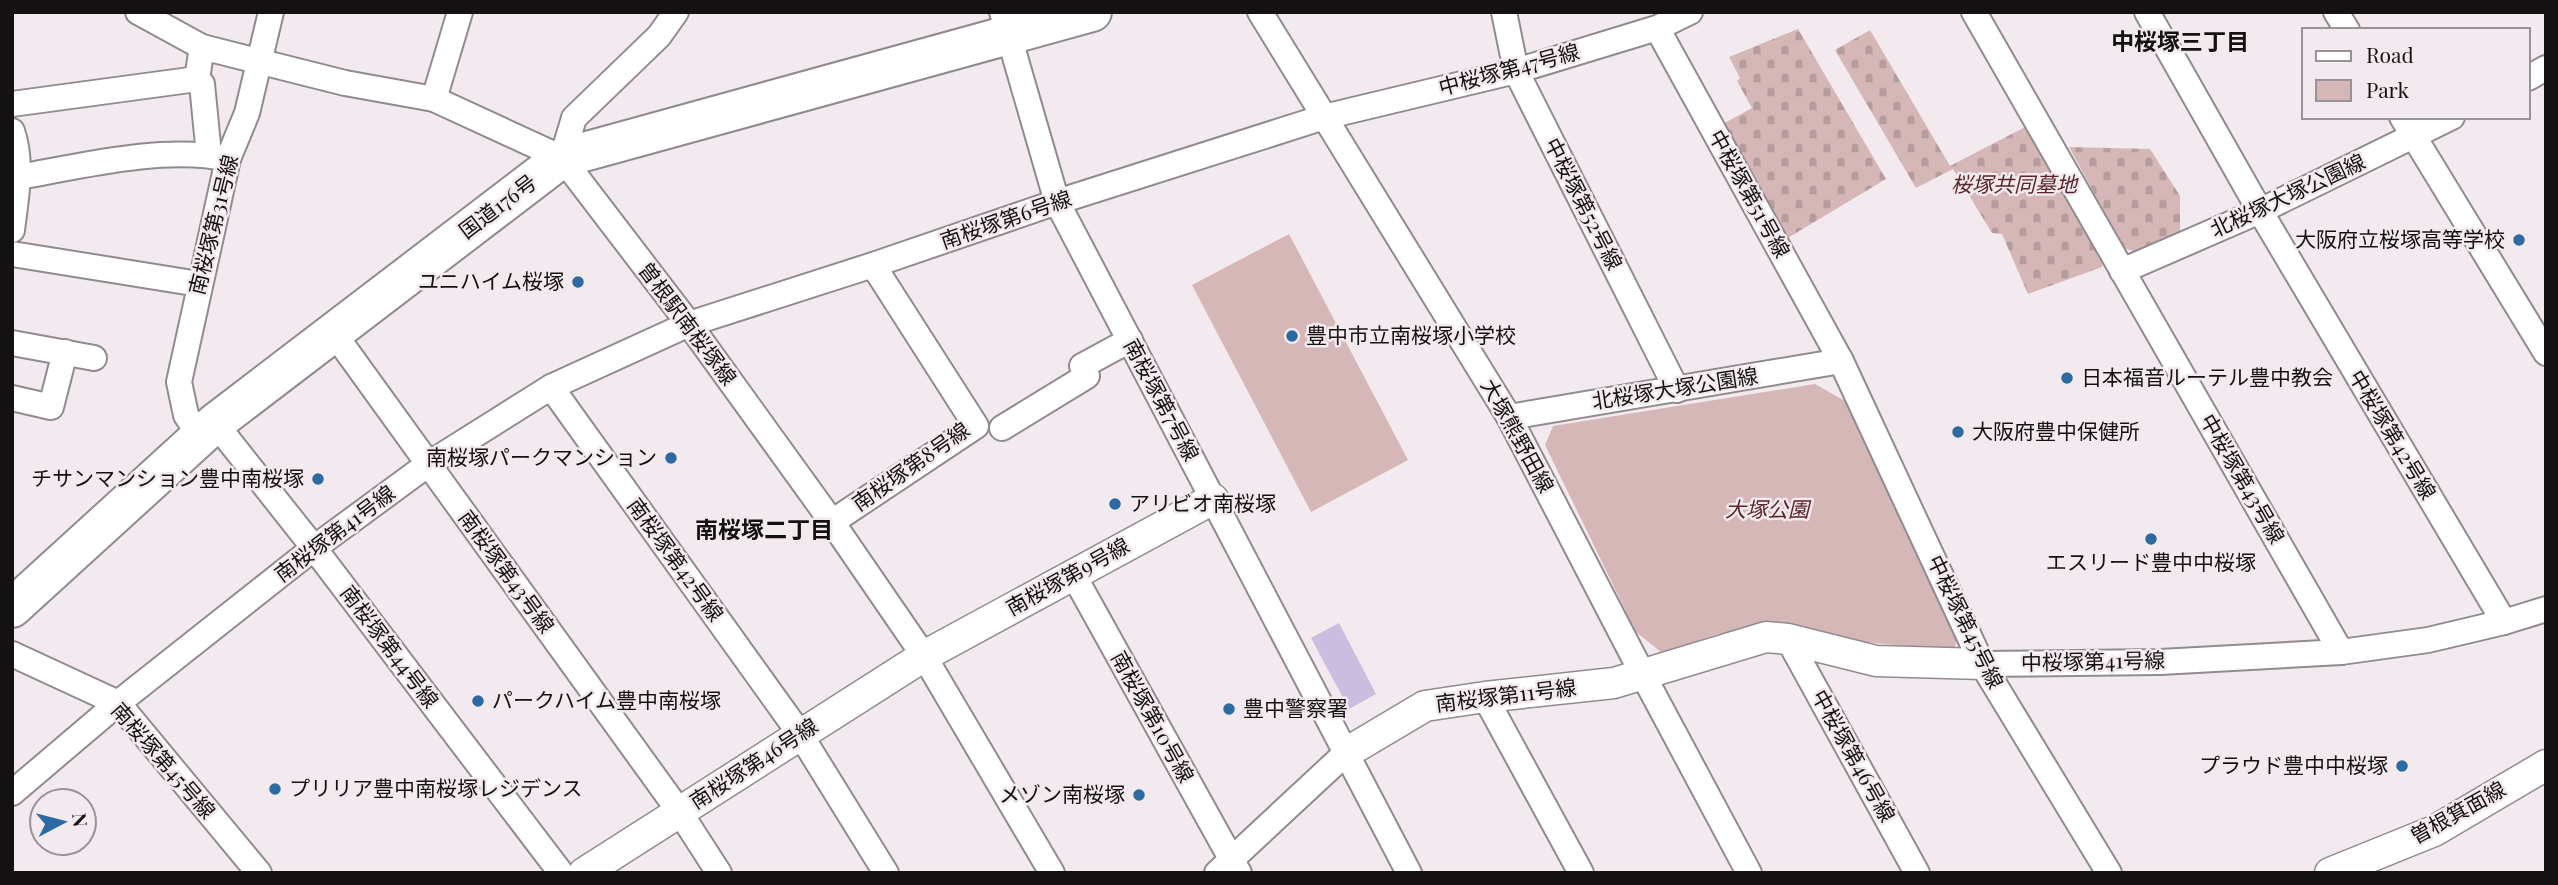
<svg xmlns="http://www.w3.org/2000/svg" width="2558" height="885" viewBox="0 0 2558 885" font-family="'Playfair Display','Noto Sans JP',serif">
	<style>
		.green { fill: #d5b7b8 }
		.cemetery { fill: url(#cemetery-stones) }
		.water { fill: #cbbde0 }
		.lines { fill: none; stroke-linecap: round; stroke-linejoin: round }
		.minor-casing { stroke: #918a8f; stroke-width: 28 }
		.tertiary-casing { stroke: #918a8f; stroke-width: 33 }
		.trunk-casing { stroke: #918a8f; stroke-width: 42 }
		.minor { stroke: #fff; stroke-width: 24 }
		.tertiary { stroke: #fff; stroke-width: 30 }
		.trunk { stroke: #fff; stroke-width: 38 }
		.poi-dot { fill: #2c6aa1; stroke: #f3eaef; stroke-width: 2.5 }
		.labels { text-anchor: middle; stroke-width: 5; stroke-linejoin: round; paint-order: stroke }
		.street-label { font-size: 21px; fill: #131112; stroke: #f3eaef }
		.park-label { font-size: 21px; font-style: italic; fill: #5a242a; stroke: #f3eaef }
		.poi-label { font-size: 21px; fill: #131112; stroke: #f3eaef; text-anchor: start }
		.neighbourhood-label { font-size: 23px; font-weight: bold; fill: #131112; stroke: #f3eaef }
	</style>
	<defs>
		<pattern id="cemetery-stones" width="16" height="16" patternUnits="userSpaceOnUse" patternTransform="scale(1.75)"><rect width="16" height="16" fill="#d5b7b8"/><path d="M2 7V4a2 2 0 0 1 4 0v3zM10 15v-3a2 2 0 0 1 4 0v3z" fill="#b69c9d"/></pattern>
	</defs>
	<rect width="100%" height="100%" fill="#f3eaef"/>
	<g class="green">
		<polygon points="1289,234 1408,460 1311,512 1192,285"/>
		<polygon points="1815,384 1852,405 1959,635 1953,651 1855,641 1784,624 1717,634 1662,653 1636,632 1545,445 1553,426"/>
	</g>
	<g class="cemetery">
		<polygon points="1798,29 1886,179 1786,239 1723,124 1752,108 1737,81 1740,78 1729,57"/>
		<polygon points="1870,30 1950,166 2029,125 2104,253 2102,267 2028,294 2002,234 1992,233 1953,169 1916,188 1835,50"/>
		<polygon points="2069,147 2150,149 2180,196 2180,233 2136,252 2124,248"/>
	</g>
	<polygon class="water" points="1339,623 1376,694 1349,709 1311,638"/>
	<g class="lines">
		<g class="minor-casing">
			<g id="minor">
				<polyline points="138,12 202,47 345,83 434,99 562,158 689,324 832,522 924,656 1052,873"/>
				<polyline points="1002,12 1057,202 1409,873"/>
				<polyline points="1260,12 1509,417 1642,673 1749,873"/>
				<polyline points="1504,12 1516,71 1677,390"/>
				<polyline points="1974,12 2341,652"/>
				<polyline points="2147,12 2260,211 2504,622"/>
				<polyline points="2336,12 2347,30"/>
				<polyline points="1657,28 1841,361 1982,664 2109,873"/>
				<polyline points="2528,78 2546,68"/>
				<polyline points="197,79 202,84 209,155"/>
				<polyline points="434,99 460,12"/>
				<polyline points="12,104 197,79 202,47"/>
				<polyline points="2402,117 2546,353"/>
				<path d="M12 131C23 163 16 197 12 230"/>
				<polyline points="562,158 574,118 659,36 676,12"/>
				<path d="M19 177C81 166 165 145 228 159"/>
				<polyline points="12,254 199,284"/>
				<polyline points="2122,271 2260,211 2452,117"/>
				<polyline points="333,332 679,811 719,873"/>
				<polyline points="12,343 94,358"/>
				<polyline points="551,387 800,734 886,873"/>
				<polyline points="12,398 51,407 65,352"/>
				<polyline points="1509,417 1841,361"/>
				<polyline points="215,423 314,548 561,873"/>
				<polyline points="1002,428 1087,376 1082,366 1130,340"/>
				<polyline points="200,437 186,415 179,382 228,159 247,113 271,12"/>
				<polyline points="832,522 976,426 873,265"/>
				<polyline points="1073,574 1239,873"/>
				<polyline points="1788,639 1917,873"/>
				<polyline points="12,654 118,703 259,873"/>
				<polyline points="1982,664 2160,662 2341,652 2428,640 2504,622 2546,609"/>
				<polyline points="1485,697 1581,873"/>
				<polyline points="12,793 118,703 314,548 427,465 551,387 689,324 873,265 1057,202 1324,117 1516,71 1657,28 1690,12"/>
				<polyline points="1217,873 1346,753"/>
			</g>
		</g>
		<g class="tertiary-casing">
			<g id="tertiary">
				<polyline points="1346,753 1425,706 1485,697 1614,683 1766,637 1788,639 1876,661 1982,664"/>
				<polyline points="584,873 924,656 1213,499"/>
				<polyline points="2330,873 2434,831 2546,765"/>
			</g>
		</g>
		<g class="trunk-casing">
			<polyline id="trunk" points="12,608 215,423 562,158 1092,12"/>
		</g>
		<use href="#minor" class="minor"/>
		<use href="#tertiary" class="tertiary"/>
		<use href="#trunk" class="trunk"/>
	</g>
	<g class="poi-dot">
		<circle cx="2519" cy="240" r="7"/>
		<circle cx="578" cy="282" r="7"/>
		<circle cx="1292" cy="336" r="7"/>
		<circle cx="2067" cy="378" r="7"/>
		<circle cx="1958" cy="432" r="7"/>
		<circle cx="671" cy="458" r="7"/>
		<circle cx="318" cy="479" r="7"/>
		<circle cx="1115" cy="504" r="7"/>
		<circle cx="2151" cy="539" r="7"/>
		<circle cx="478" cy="701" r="7"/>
		<circle cx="1229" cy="709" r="7"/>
		<circle cx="2402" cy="766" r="7"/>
		<circle cx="275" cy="789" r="7"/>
		<circle cx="1139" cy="795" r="7"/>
	</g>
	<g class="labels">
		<g class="street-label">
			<text transform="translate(1509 70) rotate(-15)" y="7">中桜塚第47号線</text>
			<text transform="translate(1749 194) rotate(61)" y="7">中桜塚第51号線</text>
			<text transform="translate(2288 196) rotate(-25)" y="7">北桜塚大塚公園線</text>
			<text transform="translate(1583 204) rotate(63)" y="7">中桜塚第52号線</text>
			<text transform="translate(498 207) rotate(-37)" y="7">国道176号</text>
			<text transform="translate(1006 220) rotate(-19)" y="7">南桜塚第6号線</text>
			<text transform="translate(214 225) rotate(-76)" y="7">南桜塚第31号線</text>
			<text transform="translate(687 324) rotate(53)" y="7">曽根駅南桜塚線</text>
			<text transform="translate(1675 389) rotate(-9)" y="7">北桜塚大塚公園線</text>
			<text transform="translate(1161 400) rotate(62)" y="7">南桜塚第7号線</text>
			<text transform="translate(2392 435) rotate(59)" y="7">中桜塚第42号線</text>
			<text transform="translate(1517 436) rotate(61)" y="7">大塚熊野田線</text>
			<text transform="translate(911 467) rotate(-35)" y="7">南桜塚第8号線</text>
			<text transform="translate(2242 479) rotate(60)" y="7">中桜塚第43号線</text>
			<text transform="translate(335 534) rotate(-37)" y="7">南桜塚第41号線</text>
			<text transform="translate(675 560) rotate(54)" y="7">南桜塚第42号線</text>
			<text transform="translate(506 572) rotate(54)" y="7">南桜塚第43号線</text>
			<text transform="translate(1068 577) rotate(-29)" y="7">南桜塚第9号線</text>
			<text transform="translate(1965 622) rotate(64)" y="7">中桜塚第45号線</text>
			<text transform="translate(389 647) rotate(53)" y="7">南桜塚第44号線</text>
			<text transform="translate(2093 662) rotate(-1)" y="7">中桜塚第41号線</text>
			<text transform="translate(1506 696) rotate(-7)" y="7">南桜塚第11号線</text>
			<text transform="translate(1152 717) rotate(61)" y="7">南桜塚第10号線</text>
			<text transform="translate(1853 756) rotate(61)" y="7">中桜塚第46号線</text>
			<text transform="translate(163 761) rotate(49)" y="7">南桜塚第45号線</text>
			<text transform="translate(754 764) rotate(-33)" y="7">南桜塚第46号線</text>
			<text transform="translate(2458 813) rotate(-29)" y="7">曽根箕面線</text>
		</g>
		<g class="park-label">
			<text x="2014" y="192">桜塚共同墓地</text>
			<text x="1767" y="517">大塚公園</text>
		</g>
		<g class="poi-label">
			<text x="2505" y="247" text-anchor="end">大阪府立桜塚高等学校</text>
			<text x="564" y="289" text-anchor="end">ユニハイム桜塚</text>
			<text x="1306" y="343">豊中市立南桜塚小学校</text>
			<text x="2081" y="385">日本福音ルーテル豊中教会</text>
			<text x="1972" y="439">大阪府豊中保健所</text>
			<text x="657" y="465" text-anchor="end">南桜塚パークマンション</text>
			<text x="304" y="486" text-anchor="end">チサンマンション豊中南桜塚</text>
			<text x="1129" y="511">アリビオ南桜塚</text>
			<text x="2151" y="570" text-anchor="middle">エスリード豊中中桜塚</text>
			<text x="492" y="708">パークハイム豊中南桜塚</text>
			<text x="1243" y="716">豊中警察署</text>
			<text x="2388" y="773" text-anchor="end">プラウド豊中中桜塚</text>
			<text x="289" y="796">プリリア豊中南桜塚レジデンス</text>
			<text x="1125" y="802" text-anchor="end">メゾン南桜塚</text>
		</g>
		<g class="neighbourhood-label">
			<text x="2180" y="50">中桜塚三丁目</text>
			<text x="764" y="538">南桜塚二丁目</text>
		</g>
	</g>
	<rect width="2558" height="885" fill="none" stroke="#131112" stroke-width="28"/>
	<rect x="2302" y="28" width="228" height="91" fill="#f3eaef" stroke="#999397" stroke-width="2"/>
	<rect x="2316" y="51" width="35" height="10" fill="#ffffff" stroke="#999397" stroke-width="2"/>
	<text x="2366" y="63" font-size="21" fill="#131112">Road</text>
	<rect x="2316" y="80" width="35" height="21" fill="#d5b7b8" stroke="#999397" stroke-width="2"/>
	<text x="2366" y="98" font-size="21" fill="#131112">Park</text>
	<g transform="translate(63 822) rotate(83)"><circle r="33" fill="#f3eaef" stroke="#999397" stroke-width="2"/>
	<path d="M0-5L12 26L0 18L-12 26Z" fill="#2c6aa1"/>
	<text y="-10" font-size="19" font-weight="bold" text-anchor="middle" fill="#131112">N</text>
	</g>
</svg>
